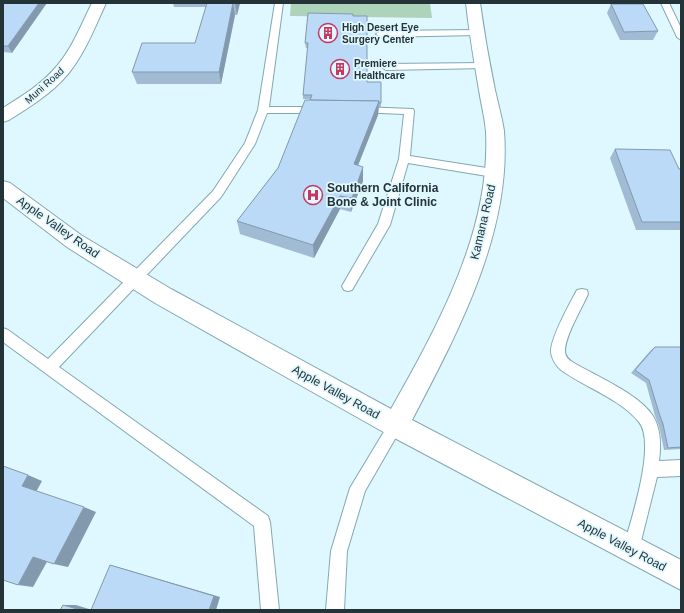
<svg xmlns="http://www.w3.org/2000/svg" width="684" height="613" viewBox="0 0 684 613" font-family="Helvetica,sans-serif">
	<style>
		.green { fill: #add4ba }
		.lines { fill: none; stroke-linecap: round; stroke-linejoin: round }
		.lane-casing { stroke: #82a8b3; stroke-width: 2 }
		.street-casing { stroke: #82a8b3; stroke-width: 2 }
		.secondary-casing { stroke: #82a8b3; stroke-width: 2 }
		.lane { fill: #fff; fill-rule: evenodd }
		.street { fill: #fff; fill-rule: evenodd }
		.secondary { fill: #fff; fill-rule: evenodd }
		.wall { fill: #a1bbd4 }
		.shaded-wall { fill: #8399ad }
		.building { fill: #bbdaf7; stroke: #8399ad }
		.labels { text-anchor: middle; stroke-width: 3.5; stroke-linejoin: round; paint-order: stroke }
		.far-poi-label { font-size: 10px; font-weight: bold; fill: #233337; stroke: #dff7fe; text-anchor: start }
		.far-street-label { font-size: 10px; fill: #233337; stroke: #dff7fe }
		.poi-label { font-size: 12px; font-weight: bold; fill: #233337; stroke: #dff7fe; text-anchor: start }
		.street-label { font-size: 12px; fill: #233337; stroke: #dff7fe }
	</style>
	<rect width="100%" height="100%" fill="#dff7fe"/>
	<polygon class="green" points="291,3 430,3 432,18 290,16"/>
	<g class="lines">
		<g class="lane-casing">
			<g id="lane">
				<polygon points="275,3 283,3 269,107 318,107 323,110 318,113 267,113 255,144 221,197 59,367 268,516 270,522 279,610 261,610 254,526 3,342 3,328 8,330 48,359 213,191 245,143 258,110"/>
				<polygon points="661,3 669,3 681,28 681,40 677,37"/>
				<polygon points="476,30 479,31 480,33 479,35 380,37 376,34 380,31"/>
				<polygon points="483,63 488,66 486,68 386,70 381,67 386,64"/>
				<polygon points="361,107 413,109 414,111 410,156 493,169 497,170 498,173 497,176 493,177 408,163 390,225 352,290 348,291 344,290 342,286 378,224 399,159 404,114 357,112 356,110"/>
				<path d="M582 289 587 290 588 294C582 308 565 336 565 351 565 357 569 360 574 363 596 376 639 394 653 416 661 429 661 446 659 461L681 460V476L657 477 639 549 637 555 631 557 625 555 623 549C630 523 657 444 639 422 619 398 586 388 561 370 556 366 551 358 551 351 551 337 570 303 577 290Z"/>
				<polygon points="396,418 401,420 403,425 365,491 347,551 344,610 326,610 331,551 350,488 391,420"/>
			</g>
		</g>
		<g class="street-casing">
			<path id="street" d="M92 3H106C95 27 85 53 68 74 52 93 30 107 9 120L3 122V108C22 96 42 84 56 67 72 49 81 25 92 3Z"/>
		</g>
		<g class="secondary-casing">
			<path id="secondary" d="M466 3H480C484 32 489 61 495 90 498 104 502 117 504 131 512 232 457 334 412 420L681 560V590L387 434 155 303 67 247 3 198V181L10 183 81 235 171 289 391 409C438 326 491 230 486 132 485 118 481 104 479 90 474 61 469 32 466 3Z"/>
		</g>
		<use href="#lane" class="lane"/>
		<use href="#street" class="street"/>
		<use href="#secondary" class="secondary"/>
	</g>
	<g class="wall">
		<polygon points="3,3 12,53 3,52"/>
		<polygon points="173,3 240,3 237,15 235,15 221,84 137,84 132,72 195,43 206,7 174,7"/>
		<polygon points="611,4 658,31 653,40 620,40 607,13"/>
		<polygon points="308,13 367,82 381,103 381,107 379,107 378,115 358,165 363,181 351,212 340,209 314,258 240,234 237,221 278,168 310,99 303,99 303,95 308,48 306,48 305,43"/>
		<polygon points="615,149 681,169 681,230 636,230 610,158"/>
		<polygon points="655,347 681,347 681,449 664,450 659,426 655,416 646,383 631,373 651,350"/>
	</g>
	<g class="shaded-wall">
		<polygon points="39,3 47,3 12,53 8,46"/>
		<polygon points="233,3 235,15 221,84 219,72"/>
		<polygon points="235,3 240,3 237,15"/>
		<polygon points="379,101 378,115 353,178 354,164"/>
		<polygon points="363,167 363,181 351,212 352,198"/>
		<polygon points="340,196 340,209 314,258 313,245"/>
		<polygon points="28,475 42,481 36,492 22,486"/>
		<polygon points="84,507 96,512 68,567 54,564"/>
		<polygon points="33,557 48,560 33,587 18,585"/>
		<polygon points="110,565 121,568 220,597 216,610 209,610"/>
		<polygon points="63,605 76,605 92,610 81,610"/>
	</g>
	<g class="building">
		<polygon points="3,3 39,3 8,46 3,46"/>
		<polygon points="207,3 233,3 219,72 132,72 142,43 195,43"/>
		<polygon points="611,4 643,4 658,31 624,32"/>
		<polygon points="308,13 353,14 353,16 367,16 367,82 381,82 381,103 379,103 379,101 310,100 312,95 303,95 308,43 305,43"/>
		<polygon points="305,100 379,101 354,164 363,167 352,198 340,196 313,245 237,221 278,168"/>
		<polygon points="615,149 670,150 679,169 681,169 681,222 642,222"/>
		<polygon points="655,347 681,347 681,447 668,448 663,424 659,413 649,380 635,370"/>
		<polygon points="3,466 28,475 22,486 84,507 54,564 33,557 18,585 3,580"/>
		<polygon points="110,565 214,596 209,610 91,610"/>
		<polygon points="63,605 81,610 60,610"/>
	</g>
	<defs>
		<g id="building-ring" transform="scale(1)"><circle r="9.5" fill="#dff7fe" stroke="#c73861" stroke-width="1.5"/><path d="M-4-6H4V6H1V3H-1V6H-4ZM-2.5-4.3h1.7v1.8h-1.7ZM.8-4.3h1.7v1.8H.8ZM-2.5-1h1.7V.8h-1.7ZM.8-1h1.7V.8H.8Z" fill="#c73861"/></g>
		<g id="hospital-ring" transform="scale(1)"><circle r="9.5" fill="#dff7fe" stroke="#c73861" stroke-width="1.5"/><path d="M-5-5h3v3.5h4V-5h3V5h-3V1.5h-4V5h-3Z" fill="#c73861"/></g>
	</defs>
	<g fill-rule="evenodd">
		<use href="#building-ring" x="328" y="33"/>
		<use href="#building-ring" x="340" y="69"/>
		<use href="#hospital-ring" x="313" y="195"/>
	</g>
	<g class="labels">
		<g class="far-poi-label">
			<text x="342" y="31">High Desert Eye<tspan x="342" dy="12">Surgery Center</tspan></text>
			<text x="354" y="67">Premiere<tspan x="354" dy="12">Healthcare</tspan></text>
		</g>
		<g class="far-street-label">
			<text transform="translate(44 85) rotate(-42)" y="4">Muni Road</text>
		</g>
		<g class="poi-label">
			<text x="327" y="192">Southern California<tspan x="327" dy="14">Bone &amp; Joint Clinic</tspan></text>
		</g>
		<g class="street-label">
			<text transform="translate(483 222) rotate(-77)" y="4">Kamana Road</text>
			<text transform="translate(58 227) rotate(35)" y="4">Apple Valley Road</text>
			<text transform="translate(336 392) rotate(29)" y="4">Apple Valley Road</text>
			<text transform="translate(622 545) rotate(28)" y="4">Apple Valley Road</text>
		</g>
	</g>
	<rect width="684" height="613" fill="none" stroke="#233337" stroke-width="8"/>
</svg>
